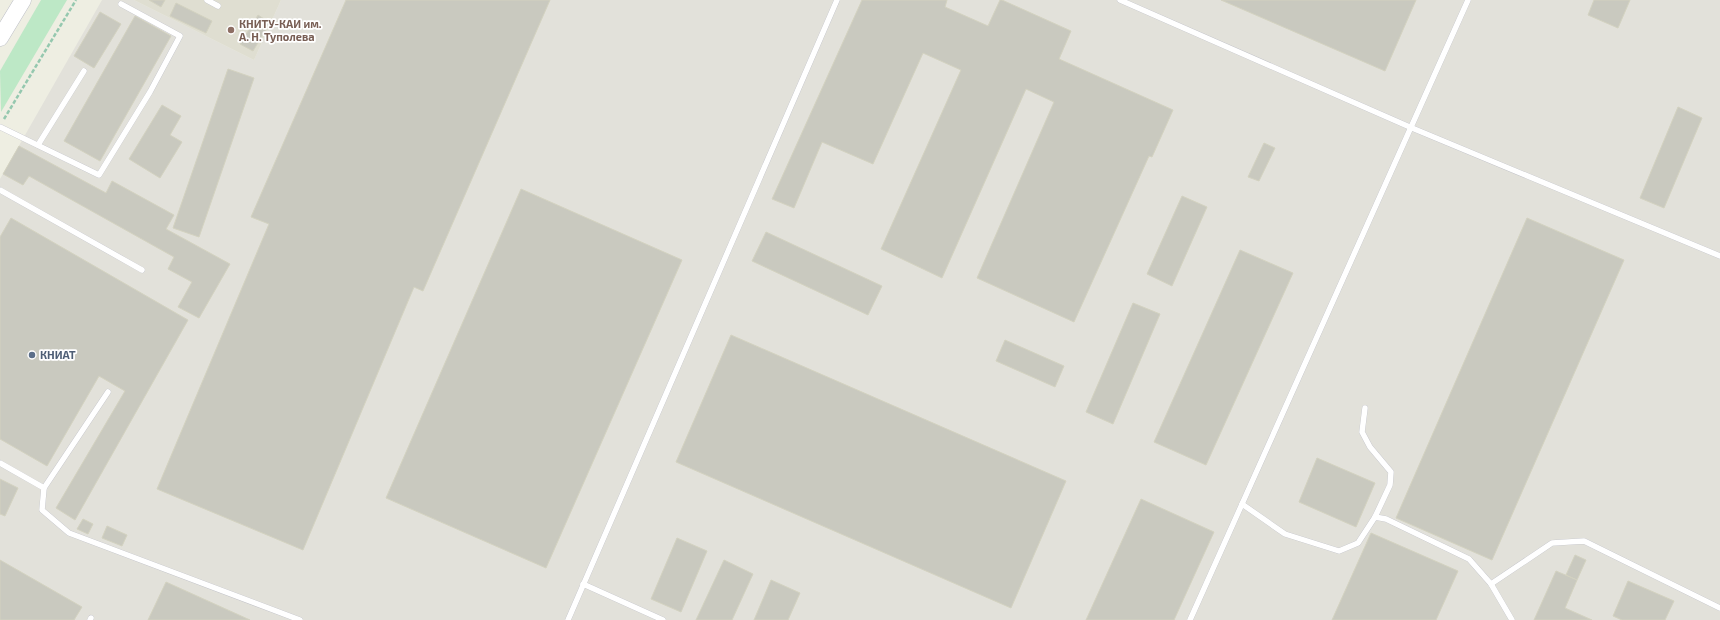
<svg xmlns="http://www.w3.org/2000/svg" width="1720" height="620" viewBox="0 0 1720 620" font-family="'Exo 2',sans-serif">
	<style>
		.industrial { fill: #e2e1da }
		.education { fill: #dfded1 }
		.green { fill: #bde8c6 }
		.building { fill: #c9c9bf; stroke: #d3d2c0 }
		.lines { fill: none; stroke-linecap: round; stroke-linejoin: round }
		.service-casing { stroke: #bdbec5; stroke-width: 6 }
		.secondary-casing { stroke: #bdbfc7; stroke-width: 17 }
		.path { stroke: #95c8af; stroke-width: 2.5; stroke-dasharray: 4 2; stroke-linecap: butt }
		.service { stroke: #fff; stroke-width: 5.5 }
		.secondary { stroke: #fff; stroke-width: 16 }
		.education-dot { fill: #8d6e63; stroke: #fff; stroke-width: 1.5 }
		.service-dot { fill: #5c6f8a; stroke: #fff; stroke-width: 1.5 }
		.labels { text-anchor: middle; stroke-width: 3.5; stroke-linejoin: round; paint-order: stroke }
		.education-label { font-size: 11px; font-weight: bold; fill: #785e54; stroke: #fff; text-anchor: start }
		.service-label { font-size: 11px; font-weight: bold; fill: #4e5e75; stroke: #fff; text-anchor: start }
	</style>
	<rect width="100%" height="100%" fill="#eeeee2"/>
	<polygon class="industrial" points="102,0 134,0 254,60 281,0 1720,0 1720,620 0,620 0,179"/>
	<polygon class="education" points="134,0 281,0 254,60"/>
	<polygon class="green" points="41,0 67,0 1,112 0,71"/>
	<g class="building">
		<polygon points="149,0 165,0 161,7"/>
		<polygon points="346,0 550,0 423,291 414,287 303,550 157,489 269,224 251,217"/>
		<polygon points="862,0 947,0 945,7 988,26 1000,0 1002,0 1071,31 1059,59 1173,110 1152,157 1149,156 1074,322 977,278 1054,102 1026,89 942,278 881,249 961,70 923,53 873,164 822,142 794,208 772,199"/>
		<polygon points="1221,0 1416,0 1385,71"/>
		<polygon points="1594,0 1630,0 1618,28 1588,15"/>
		<polygon points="176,3 212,21 206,33 170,16"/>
		<polygon points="100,12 121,24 94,68 74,56"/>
		<polygon points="258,15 270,23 253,51 240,44"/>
		<polygon points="135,16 171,36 100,161 64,141"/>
		<polygon points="228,69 254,78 199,237 173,228"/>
		<polygon points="162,105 181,116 170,135 182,142 160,178 129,159"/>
		<polygon points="1678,107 1702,118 1664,208 1640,198"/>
		<polygon points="1264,143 1275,148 1259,181 1248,177"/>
		<polygon points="19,146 106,193 112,181 174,215 166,229 230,264 199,318 178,307 192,282 168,269 174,257 29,176 23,185 3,174"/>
		<polygon points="521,189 682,260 546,568 386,498"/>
		<polygon points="1182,196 1207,207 1172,286 1147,274"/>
		<polygon points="11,218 188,320 75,520 56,508 125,391 99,376 47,466 0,439 0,237"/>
		<polygon points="1527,218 1624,260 1492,560 1396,518"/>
		<polygon points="766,232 882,286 868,315 752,261"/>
		<polygon points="1240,250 1293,273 1206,465 1154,442"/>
		<polygon points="1133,303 1160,314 1113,424 1086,412"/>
		<polygon points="731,335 1066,481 1011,608 676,462"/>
		<polygon points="1005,340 1064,366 1055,387 996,361"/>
		<polygon points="1317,458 1375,483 1356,527 1299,502"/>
		<polygon points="0,479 18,488 5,516 0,514"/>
		<polygon points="1141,499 1214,532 1174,620 1086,620"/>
		<polygon points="83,519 93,524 88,534 77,529"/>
		<polygon points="107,526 127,535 122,546 102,538"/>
		<polygon points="1371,533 1458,571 1436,620 1332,620"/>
		<polygon points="677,538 707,551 681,612 651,599"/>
		<polygon points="1575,555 1586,560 1577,580 1566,575"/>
		<polygon points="0,560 82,607 74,620 0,620"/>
		<polygon points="724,560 753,574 732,620 696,620"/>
		<polygon points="1556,571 1577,580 1565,608 1592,620 1534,620"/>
		<polygon points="771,580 800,593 788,620 754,620"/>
		<polygon points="1628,581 1674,601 1665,620 1622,620 1613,616"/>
		<polygon points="166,582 250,620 148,620"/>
	</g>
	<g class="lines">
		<g class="service-casing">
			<g id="service">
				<polyline points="207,0 218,6"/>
				<polyline points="1120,0 1412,128 1720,256"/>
				<polyline points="0,127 99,175 150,92 180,36 121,4"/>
				<polyline points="38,145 84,71"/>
				<polyline points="0,190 142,270"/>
				<polyline points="1365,408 1362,432 1370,447 1391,472 1390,485 1375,517"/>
				<polyline points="0,463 44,488 42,510 69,533 300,620"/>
				<polyline points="44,488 108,392"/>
				<polyline points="1242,504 1285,534 1339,551 1358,543 1375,517 1386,519 1469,559 1491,584 1512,620"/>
				<polyline points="583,584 663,620"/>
				<polyline points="1491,584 1552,543 1584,541 1720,608"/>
				<polyline points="90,620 91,618"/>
				<polyline points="568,620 837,0"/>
				<polyline points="1190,620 1468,0"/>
			</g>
		</g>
		<g class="secondary-casing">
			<polyline id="secondary" points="0,38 23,0"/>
		</g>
		<polyline class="path" points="4,119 76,0"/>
		<use href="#service" class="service"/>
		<use href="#secondary" class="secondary"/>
	</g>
	<circle class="education-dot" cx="231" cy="30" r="4"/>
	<circle class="service-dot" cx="32" cy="355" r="4"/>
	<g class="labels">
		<g class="education-label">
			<text x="239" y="28">КНИТУ-КАИ им.<tspan x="239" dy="13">А. Н. Туполева</tspan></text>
		</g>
		<g class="service-label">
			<text x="40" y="359">КНИАТ</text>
		</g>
	</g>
</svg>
